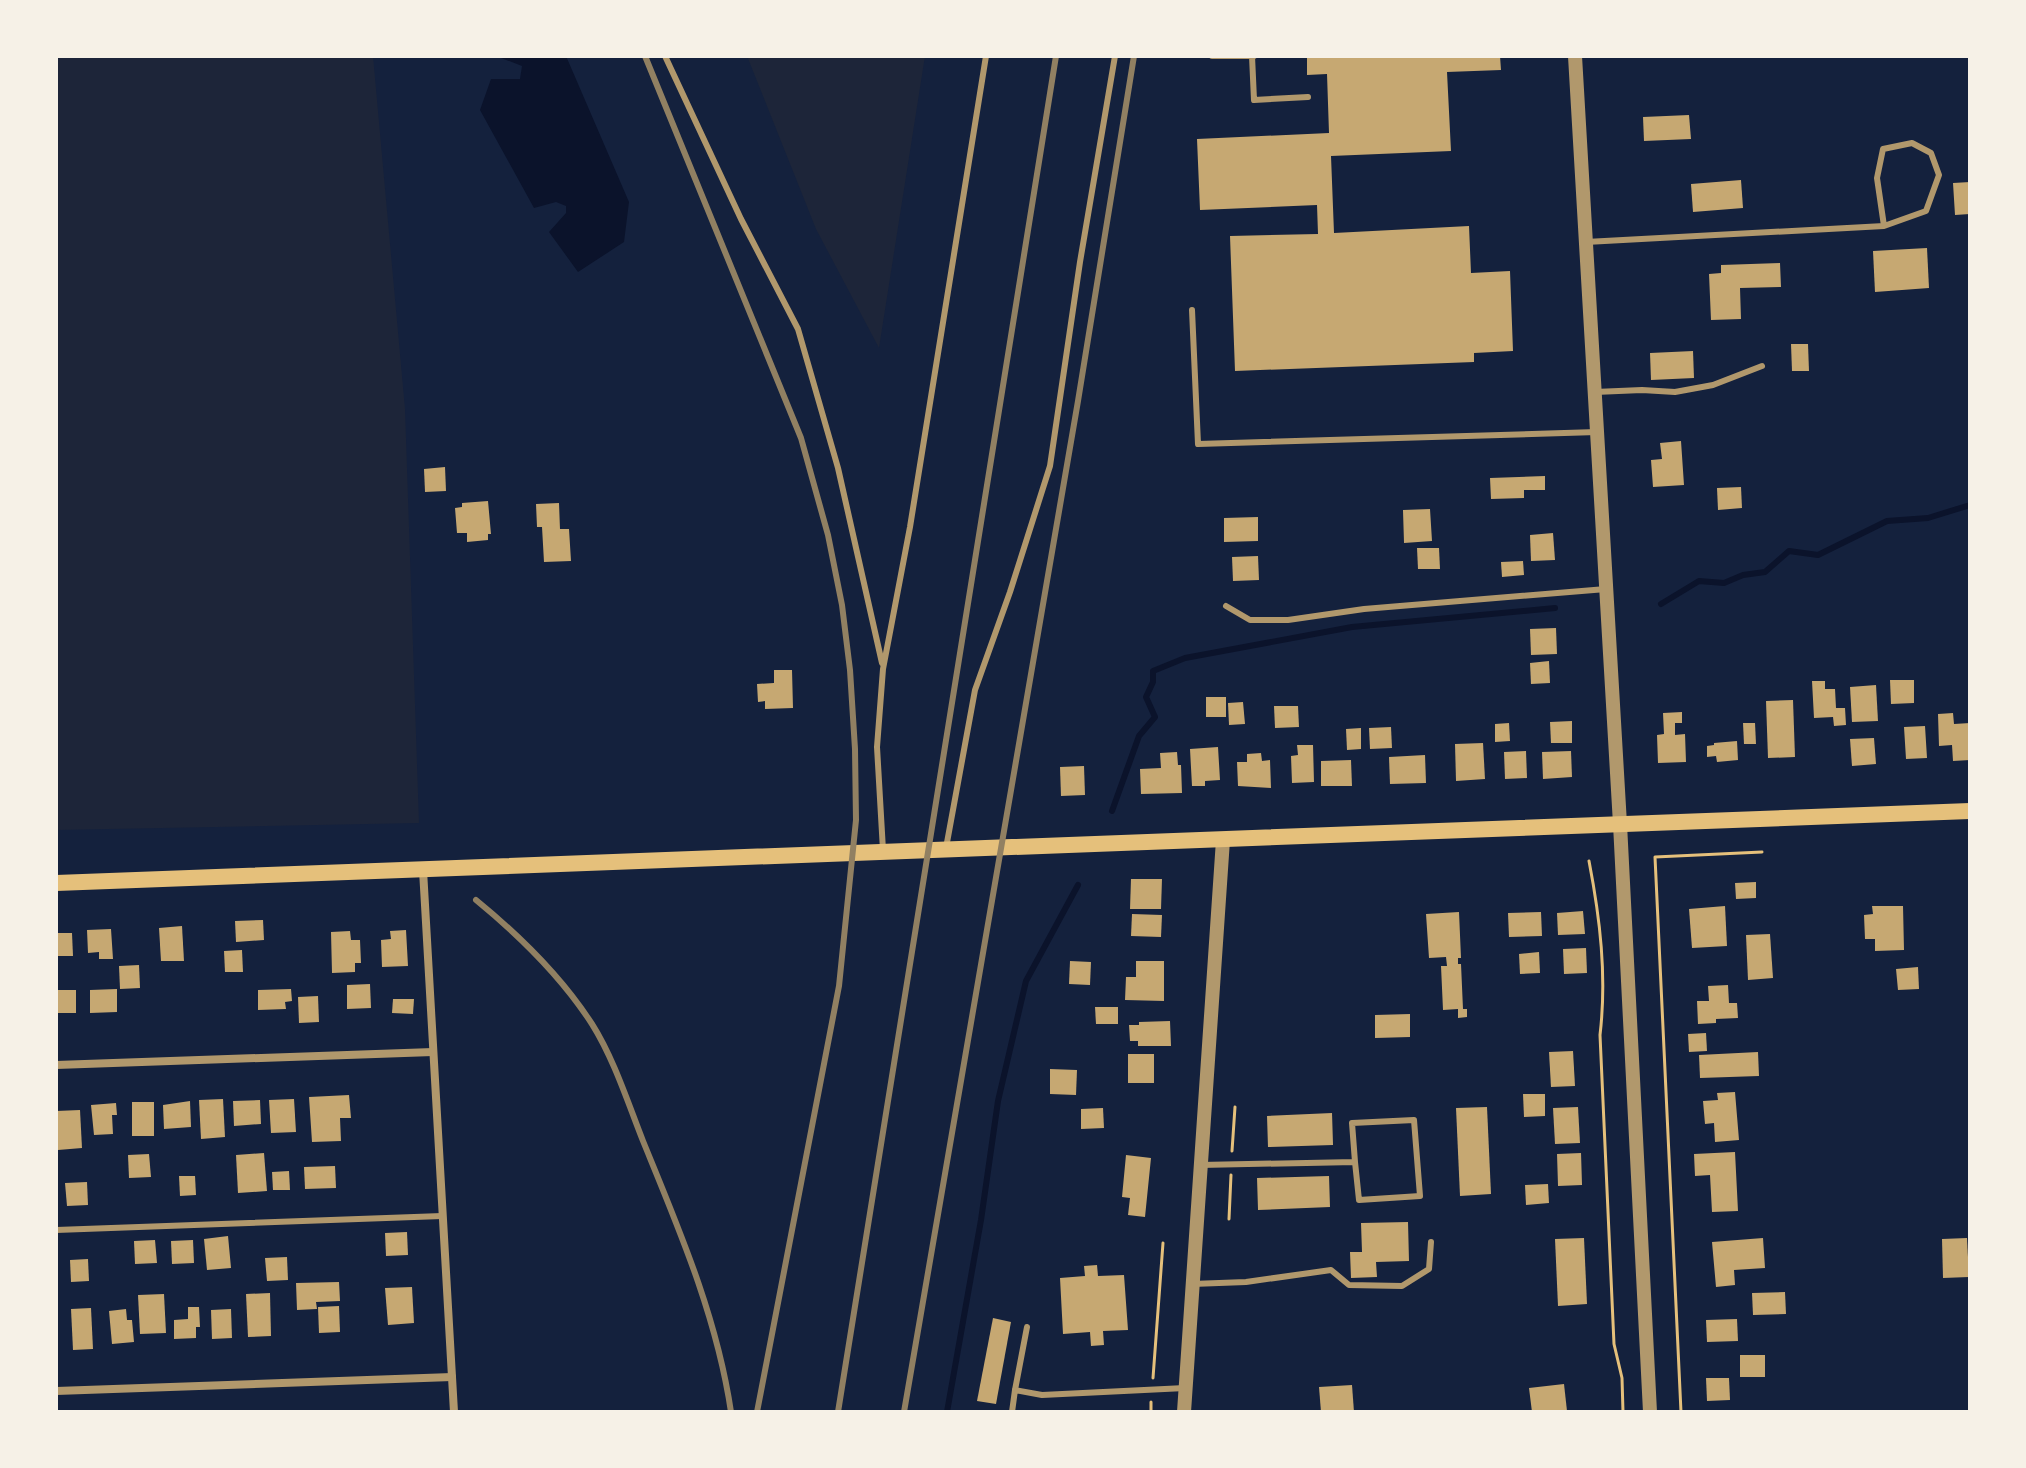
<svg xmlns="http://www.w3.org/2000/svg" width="2026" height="1468" viewBox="0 0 2026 1468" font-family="Jost,sans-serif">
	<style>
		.green { fill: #1d2539 }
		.water { fill: #0b132b }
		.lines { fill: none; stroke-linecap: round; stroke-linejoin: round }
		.stream { stroke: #0b132b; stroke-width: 6 }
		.building { fill: #c6a872 }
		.path { stroke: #e5c07b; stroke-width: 3 }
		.service { stroke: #b1986c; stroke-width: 6 }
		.minor { stroke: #b1986c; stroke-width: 8 }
		.tertiary { stroke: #b1986c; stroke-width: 14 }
		.secondary { stroke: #e5c07b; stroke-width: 16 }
		.rail { stroke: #918062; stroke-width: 6 }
	</style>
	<rect width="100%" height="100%" fill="#14213d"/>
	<g class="green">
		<polygon points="56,56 373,56 405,409 419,823 56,830"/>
		<polygon points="747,56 925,56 879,348 816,229"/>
	</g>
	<polygon class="water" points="496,56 566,56 629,202 624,242 578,272 549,232 566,213 566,206 556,202 534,208 480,110 491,79 520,79 522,66"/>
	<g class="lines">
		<g class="stream">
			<polyline points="1661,604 1699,581 1724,583 1743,575 1765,572 1789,551 1818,555 1887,521 1928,518 1970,505"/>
			<polyline points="1112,811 1139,736 1155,717 1146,697 1153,682 1153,671 1185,658 1352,627 1555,608"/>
			<polyline points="947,1412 981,1220 998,1101 1026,981 1078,885"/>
		</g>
	</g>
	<g class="building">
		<polygon points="1307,56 1500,56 1501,70 1447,72 1451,151 1331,156 1334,233 1469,226 1471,273 1510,271 1513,351 1474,353 1474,362 1235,371 1230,236 1318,234 1317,205 1200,210 1197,139 1329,133 1327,74 1307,75"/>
		<polygon points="1689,115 1691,139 1644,141 1643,117"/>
		<polygon points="1741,180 1743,208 1693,212 1691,184"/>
		<polygon points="1970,182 1970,214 1955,215 1953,183"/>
		<polygon points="1927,248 1929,288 1875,292 1873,251"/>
		<polygon points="1780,263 1781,287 1740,288 1741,319 1711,320 1709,274 1721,273 1721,265"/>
		<polygon points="1791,344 1808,344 1809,371 1792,371"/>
		<polygon points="1693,351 1694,378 1651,380 1650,353"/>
		<polygon points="1681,441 1684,485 1653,487 1651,460 1662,459 1660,443"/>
		<polygon points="445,467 446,491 425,492 424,469"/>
		<polygon points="1545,476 1545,490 1524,490 1524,498 1491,499 1490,478"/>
		<polygon points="1741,487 1742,508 1718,510 1717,488"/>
		<polygon points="488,501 491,534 488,534 488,540 467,542 467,533 457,533 455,508 462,507 462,503"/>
		<polygon points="559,503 560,529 569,529 571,561 544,562 542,527 537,527 536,504"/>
		<polygon points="1430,509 1432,541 1404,543 1403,510"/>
		<polygon points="1258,517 1258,541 1224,542 1224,518"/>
		<polygon points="1553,533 1555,560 1531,561 1530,535"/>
		<polygon points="1417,548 1439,548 1440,569 1418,569"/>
		<polygon points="1258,556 1259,580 1233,581 1232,557"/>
		<polygon points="1523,561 1524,575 1502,577 1501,562"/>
		<polygon points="1556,628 1557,654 1531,655 1530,629"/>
		<polygon points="1549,661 1550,683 1531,684 1530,663"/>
		<polygon points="774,670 792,670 793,708 765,709 765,701 758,702 757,684 774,683"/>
		<polygon points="1890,680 1914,680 1914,703 1891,704"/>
		<polygon points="1812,681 1825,681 1825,689 1835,689 1836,708 1845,708 1846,725 1834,726 1833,717 1814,718"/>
		<polygon points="1876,685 1878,721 1852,722 1850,687"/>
		<rect x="1206" y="697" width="20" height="20"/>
		<polygon points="1793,700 1795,757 1768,758 1766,701"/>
		<polygon points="1243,702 1245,724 1229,725 1228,703"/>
		<polygon points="1274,706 1298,706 1299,727 1275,728"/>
		<polygon points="1682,712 1682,723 1675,723 1675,735 1685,734 1686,762 1658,763 1657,735 1664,734 1663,713"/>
		<polygon points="1953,713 1954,724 1970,723 1970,760 1953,761 1952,745 1939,746 1938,714"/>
		<polygon points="1572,721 1572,743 1551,743 1550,722"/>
		<polygon points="1509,723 1510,741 1495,742 1495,724"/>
		<polygon points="1743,723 1755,723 1756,744 1744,744"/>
		<polygon points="1925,726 1927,758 1906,759 1904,727"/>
		<polygon points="1391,727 1392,748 1370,749 1369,728"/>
		<polygon points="1361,728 1361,749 1347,750 1346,729"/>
		<polygon points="1874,738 1876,764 1852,766 1850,739"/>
		<polygon points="1737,741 1738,760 1717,762 1716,756 1707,757 1707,746 1714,745 1714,743"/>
		<polygon points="1483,743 1485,779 1456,781 1455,744"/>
		<polygon points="1297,745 1313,745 1314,782 1292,783 1291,756 1298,755"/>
		<polygon points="1218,747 1220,780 1205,781 1205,786 1192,786 1190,749"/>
		<polygon points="1526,751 1527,778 1505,779 1504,752"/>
		<polygon points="1571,751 1572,777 1543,779 1542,752"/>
		<polygon points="1177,752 1178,765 1181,765 1182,793 1141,794 1140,769 1161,768 1160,753"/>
		<polygon points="1261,753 1262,761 1270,760 1271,788 1238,786 1237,762 1247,762 1247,754"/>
		<polygon points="1425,755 1426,783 1390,784 1389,757"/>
		<polygon points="1351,760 1352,786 1321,786 1321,761"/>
		<polygon points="1084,766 1085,795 1061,796 1060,767"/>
		<polygon points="1131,879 1162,879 1161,909 1130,909"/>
		<polygon points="1756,882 1756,898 1736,899 1735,883"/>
		<polygon points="1725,906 1727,946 1692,948 1689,909"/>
		<polygon points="1872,906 1903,906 1904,950 1875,951 1875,939 1865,939 1864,915 1873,914"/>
		<polygon points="1583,911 1585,934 1558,935 1557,913"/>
		<polygon points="1459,912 1461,958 1458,958 1458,964 1461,964 1463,1009 1467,1009 1467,1017 1458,1018 1458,1009 1443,1010 1441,966 1447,966 1446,957 1429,958 1426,914"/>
		<polygon points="1541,912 1542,936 1509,937 1508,913"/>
		<polygon points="1132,914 1162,915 1161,937 1131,936"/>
		<polygon points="263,920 264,940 236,942 235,921"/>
		<polygon points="182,926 184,961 161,961 159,928"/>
		<polygon points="111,929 113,959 99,959 99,952 88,953 87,930"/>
		<polygon points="406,930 408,966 382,967 381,940 391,939 390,931"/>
		<polygon points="350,931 351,940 360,940 361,963 355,963 355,972 332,973 331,932"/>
		<polygon points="56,933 72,933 73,956 56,956"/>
		<polygon points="1770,934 1773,978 1748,980 1746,935"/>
		<polygon points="1586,948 1587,973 1564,974 1563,949"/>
		<polygon points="242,950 243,972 225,972 224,951"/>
		<polygon points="1539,952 1540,973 1520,974 1519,954"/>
		<polygon points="1070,961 1091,962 1090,985 1069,984"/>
		<polygon points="1136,961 1164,961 1164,1001 1125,1000 1126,977 1136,977"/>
		<polygon points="139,965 140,988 120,989 119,966"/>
		<polygon points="1918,967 1919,989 1898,990 1896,969"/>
		<polygon points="370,984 371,1008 347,1009 347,985"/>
		<polygon points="1728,985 1729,1003 1737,1003 1738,1018 1716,1019 1716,1023 1698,1024 1697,1001 1709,1001 1708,986"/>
		<polygon points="117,989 117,1012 90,1013 90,990"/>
		<polygon points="291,989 292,1001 285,1002 286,1009 258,1010 258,990"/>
		<rect x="56" y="990" width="20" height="23"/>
		<polygon points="318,996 319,1022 299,1023 298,997"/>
		<polygon points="393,999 414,999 413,1014 392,1013"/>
		<polygon points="1095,1007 1118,1007 1118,1024 1096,1024"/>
		<polygon points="1410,1014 1410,1037 1375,1038 1375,1015"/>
		<polygon points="1170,1021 1171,1046 1138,1046 1138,1041 1130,1041 1129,1025 1139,1025 1139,1022"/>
		<polygon points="1706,1033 1707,1051 1689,1052 1688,1034"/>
		<polygon points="1573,1051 1575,1086 1551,1087 1549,1052"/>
		<polygon points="1758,1052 1759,1076 1700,1078 1699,1055"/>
		<rect x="1128" y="1054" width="26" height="29"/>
		<polygon points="1050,1069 1077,1070 1076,1095 1050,1094"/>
		<polygon points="1735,1092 1739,1140 1715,1142 1714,1123 1705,1124 1703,1101 1718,1100 1717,1093"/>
		<polygon points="1523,1094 1545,1094 1545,1116 1524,1117"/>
		<polygon points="349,1095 351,1118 340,1118 341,1141 312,1142 309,1097"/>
		<polygon points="223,1099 225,1137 201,1139 199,1100"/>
		<polygon points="294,1099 296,1132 271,1133 269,1100"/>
		<polygon points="260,1100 261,1124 234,1126 233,1101"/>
		<polygon points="190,1101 191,1127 164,1129 163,1105"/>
		<rect x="132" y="1102" width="22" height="34"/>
		<polygon points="116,1103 117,1115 112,1115 113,1134 94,1135 91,1105"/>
		<polygon points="1487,1107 1491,1194 1460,1196 1456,1108"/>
		<polygon points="1578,1107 1580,1143 1555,1144 1553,1108"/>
		<polygon points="1103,1108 1104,1128 1081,1129 1081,1109"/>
		<polygon points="80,1110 82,1148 58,1150 56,1111"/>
		<polygon points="1332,1113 1333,1145 1268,1147 1267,1116"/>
		<polygon points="1735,1152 1738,1211 1712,1212 1710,1175 1695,1176 1694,1154"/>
		<polygon points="264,1153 267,1191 238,1193 236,1155"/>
		<polygon points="1581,1153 1582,1185 1558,1186 1557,1154"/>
		<polygon points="149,1154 151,1177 129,1178 128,1155"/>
		<polygon points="1126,1155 1151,1158 1145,1217 1128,1215 1130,1198 1122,1197"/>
		<polygon points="335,1166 336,1188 305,1189 304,1167"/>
		<polygon points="289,1171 290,1190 273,1190 272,1172"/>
		<polygon points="179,1176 195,1176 196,1195 180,1196"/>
		<polygon points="1329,1176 1330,1207 1258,1210 1257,1178"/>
		<polygon points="87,1182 88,1205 67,1206 65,1183"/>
		<polygon points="1548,1184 1549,1203 1526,1205 1525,1185"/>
		<polygon points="1408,1222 1409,1261 1376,1262 1377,1277 1351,1278 1350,1252 1362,1252 1361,1223"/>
		<polygon points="407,1232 408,1255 386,1256 385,1233"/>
		<polygon points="228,1236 231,1268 207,1270 204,1239"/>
		<polygon points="1584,1238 1587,1304 1558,1306 1555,1239"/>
		<polygon points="1763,1238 1765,1268 1734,1270 1735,1285 1716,1287 1712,1242"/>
		<polygon points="1967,1238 1969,1277 1943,1278 1942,1239"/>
		<polygon points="155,1240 157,1263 135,1264 134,1241"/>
		<polygon points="193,1240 194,1263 172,1264 171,1241"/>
		<polygon points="287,1257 288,1280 267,1281 265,1258"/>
		<polygon points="88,1259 89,1281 71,1282 70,1260"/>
		<polygon points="1097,1265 1098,1276 1124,1275 1128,1330 1103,1331 1104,1345 1091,1346 1090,1332 1063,1334 1060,1278 1085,1276 1084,1266"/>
		<polygon points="339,1282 340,1301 316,1302 317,1309 297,1310 296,1283"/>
		<polygon points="412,1287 414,1323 388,1325 385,1288"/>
		<polygon points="1785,1292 1786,1314 1753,1315 1752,1293"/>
		<polygon points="270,1293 271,1336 248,1337 246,1294"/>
		<polygon points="164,1294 166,1333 140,1334 138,1295"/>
		<polygon points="339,1306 340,1332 319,1333 318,1307"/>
		<polygon points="188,1307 199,1307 200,1327 196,1327 196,1338 174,1339 174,1320 188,1319"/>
		<polygon points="91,1308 93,1349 73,1350 71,1309"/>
		<polygon points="126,1309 127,1320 132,1320 134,1342 112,1344 109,1311"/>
		<polygon points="231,1309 232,1338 212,1339 211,1310"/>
		<polygon points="993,1318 1011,1322 996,1404 977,1401"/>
		<polygon points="1737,1319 1738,1341 1707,1342 1706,1320"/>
		<rect x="1740" y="1355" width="25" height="22"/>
		<polygon points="1706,1378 1729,1378 1730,1400 1707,1401"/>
		<polygon points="1564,1384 1567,1411 1532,1412 1529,1388"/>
		<polygon points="1352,1385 1354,1412 1321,1412 1319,1387"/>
	</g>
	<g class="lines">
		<g class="path">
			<path d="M1589 861C1600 918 1607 976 1600 1035L1614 1344 1622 1378 1623 1412"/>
			<polyline points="1232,1151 1235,1107"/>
			<polyline points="1229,1219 1231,1175"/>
			<polyline points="1153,1378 1163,1243"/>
			<polyline points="1151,1412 1151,1402"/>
			<polyline points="1681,1412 1655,857 1762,852"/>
		</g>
		<g class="service">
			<polyline points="665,56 741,219 798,329 838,468 882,663"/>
			<polyline points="1212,56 1254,56"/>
			<polyline points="1252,56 1254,100 1308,97"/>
			<polyline points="1586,242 1884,226 1926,211 1939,175 1931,153 1912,143 1883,149 1877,178 1884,226"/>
			<polyline points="1192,310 1198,444 1597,432"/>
			<polyline points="1595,392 1642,390 1675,392 1713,385 1762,366"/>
			<polyline points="1226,606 1250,620 1288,620 1364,609 1606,589"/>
			<polyline points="946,848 975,690 1010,592 1050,466 1080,262 1115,56"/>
			<polyline points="883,850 877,747 883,669 910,527 986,56"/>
			<polyline points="1200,1165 1355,1162 1359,1200 1420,1196 1414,1120 1352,1123 1355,1162"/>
			<polyline points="56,1230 442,1216"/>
			<polyline points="1192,1284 1246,1282 1331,1270 1349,1285 1402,1286 1429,1269 1431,1242"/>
			<polyline points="1015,1390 1027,1327"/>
			<polyline points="1012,1412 1015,1390 1042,1395 1185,1388"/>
		</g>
		<g class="minor">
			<polyline points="423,870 454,1412"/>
			<polyline points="56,1065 433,1052"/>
			<polyline points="56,1391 452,1377"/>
		</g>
		<g class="tertiary">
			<polyline points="1575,56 1620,824 1650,1412"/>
			<polyline points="1184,1412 1223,840"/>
		</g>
		<polyline class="secondary" points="56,883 1970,811"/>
		<g class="rail">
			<polyline points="645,56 801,438 828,535 842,605 850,670 855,749 856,820 839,986 757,1412"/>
			<path d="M476 900C520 936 561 976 592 1024 614 1059 628 1103 643 1141 679 1229 717 1317 731 1412"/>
			<polyline points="838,1412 1056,56"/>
			<polyline points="904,1412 1078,401 1134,56"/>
		</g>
	</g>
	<rect width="2026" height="1468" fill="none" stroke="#f6f1e7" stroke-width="116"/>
</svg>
